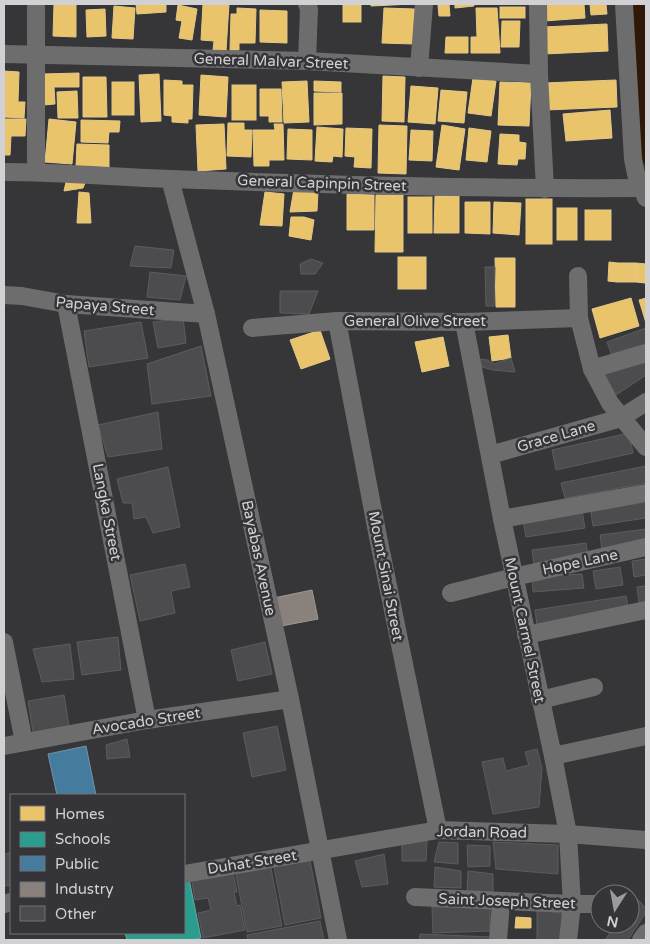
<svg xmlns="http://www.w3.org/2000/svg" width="650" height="944" viewBox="0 0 650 944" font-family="'Varela Round',sans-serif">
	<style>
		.homes { fill: #e9c46a; stroke: #e2c88a }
		.schools { fill: #2a9d8f; stroke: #5cada4 }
		.public { fill: #457b9d; stroke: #6f95ae }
		.industry { fill: #8a817c; stroke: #9f9996 }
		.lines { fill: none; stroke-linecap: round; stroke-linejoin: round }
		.river { stroke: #2f1805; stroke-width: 30 }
		.building { fill: #4c4c4e; stroke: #5c5c5e }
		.minor { stroke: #6d6d6e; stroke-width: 18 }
		.labels { text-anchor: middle; stroke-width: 5; stroke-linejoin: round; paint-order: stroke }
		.street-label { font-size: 15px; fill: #d1d1d4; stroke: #353539 }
	</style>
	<rect width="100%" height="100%" fill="#363638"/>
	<g class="homes">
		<polygon points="54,4 76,4 76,37 53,36"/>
		<polygon points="136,4 166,4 166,12 137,14"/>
		<polygon points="203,4 229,4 226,51 213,50 214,41 201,40"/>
		<polygon points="371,4 413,4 371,6"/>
		<polygon points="449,4 450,16 439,16 438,5"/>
		<polygon points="455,4 474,4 474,6 455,8"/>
		<polygon points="543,4 584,4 585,18 544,21"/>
		<polygon points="590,4 606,4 607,14 591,15"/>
		<polygon points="178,5 197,9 192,40 179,38 182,21 176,20"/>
		<rect x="343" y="5" width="18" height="17"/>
		<polygon points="114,6 135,8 133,39 112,38"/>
		<rect x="500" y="7" width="25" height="11"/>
		<polygon points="237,8 256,9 255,43 239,43 239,50 230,50 231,14 237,14"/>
		<polygon points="384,8 415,9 414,44 382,43"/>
		<polygon points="476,8 497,8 500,53 471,53 471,37 477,37"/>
		<polygon points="105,9 106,36 87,37 86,10"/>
		<polygon points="260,10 287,11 287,43 260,42"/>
		<polygon points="502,21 520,21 519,47 501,47"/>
		<polygon points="607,24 608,51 544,54 543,27"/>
		<polygon points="446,37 468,37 468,53 445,53"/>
		<polygon points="4,71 19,72 18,102 25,102 24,118 4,117"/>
		<polygon points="79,73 79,87 54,87 55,104 43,105 43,74"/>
		<polygon points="159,74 161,121 141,122 139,75"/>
		<polygon points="201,75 228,77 226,117 199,115"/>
		<polygon points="383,76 405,77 404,122 382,121"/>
		<polygon points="83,77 106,77 107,117 83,117"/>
		<polygon points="473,78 496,81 491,116 468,113"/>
		<polygon points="164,80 182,81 182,85 193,85 192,119 188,119 188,123 172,122 172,116 164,115"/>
		<polygon points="616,80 617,107 546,110 544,83"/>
		<polygon points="307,81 309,122 284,123 282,82"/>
		<polygon points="314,81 341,82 341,92 314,91"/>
		<rect x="112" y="82" width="22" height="33"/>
		<polygon points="500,82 531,83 529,126 498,125"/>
		<rect x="232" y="85" width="24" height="35"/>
		<polygon points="411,86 438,88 435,124 408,122"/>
		<polygon points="260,89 281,89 282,122 269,122 269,116 260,116"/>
		<polygon points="441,90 467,92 464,123 438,121"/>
		<polygon points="77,91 78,118 58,118 57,92"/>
		<polygon points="314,93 342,93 342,124 314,125"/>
		<polygon points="610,110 612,138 566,141 563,114"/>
		<polygon points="4,119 26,119 25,136 11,136 10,155 4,155"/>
		<polygon points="49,119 76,122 72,164 45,162"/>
		<polygon points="81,120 120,121 119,132 109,132 108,143 81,142"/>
		<polygon points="228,123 244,123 244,130 252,130 251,157 227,156"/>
		<polygon points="224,124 226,169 198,171 196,125"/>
		<polygon points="274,124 283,124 284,160 269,160 269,166 254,166 253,130 275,130"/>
		<polygon points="379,125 407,126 406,174 378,173"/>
		<polygon points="442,125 465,129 459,170 436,167"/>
		<polygon points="317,127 343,129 342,157 333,156 332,162 315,161"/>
		<polygon points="346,128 372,129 371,168 354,167 355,157 345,156"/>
		<polygon points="469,128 491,131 487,162 466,160"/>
		<polygon points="288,129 312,130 312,160 287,159"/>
		<polygon points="411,130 433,131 432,161 409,160"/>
		<polygon points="500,134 519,135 519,142 526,143 525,159 518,159 517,165 498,164"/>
		<polygon points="77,144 109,145 109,167 76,166"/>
		<polygon points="66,182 85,183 83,188 64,191"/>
		<polygon points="294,189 318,192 317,211 290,212"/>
		<polygon points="79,192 89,193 91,223 77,223"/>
		<polygon points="265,192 284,194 282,226 260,225"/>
		<polygon points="347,194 374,195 374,230 347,230"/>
		<polygon points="376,195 403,195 403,252 375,252"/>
		<polygon points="435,196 459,196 459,233 434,233"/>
		<rect x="408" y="197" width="24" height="36"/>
		<rect x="526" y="199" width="26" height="45"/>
		<polygon points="465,202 490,202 490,234 465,233"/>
		<polygon points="494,202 521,203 519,235 493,233"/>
		<rect x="557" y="208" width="20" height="32"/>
		<rect x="585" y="210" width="26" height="30"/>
		<polygon points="291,217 304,217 314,220 311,240 289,236"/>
		<rect x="398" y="257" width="28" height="32"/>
		<polygon points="495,258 515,258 515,307 496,307"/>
		<polygon points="609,262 618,263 617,282 608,281"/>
		<polygon points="618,263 627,263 626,282 617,282"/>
		<polygon points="627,263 636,263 636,282 626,282"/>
		<polygon points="636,263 646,264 645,283 636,282"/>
		<polygon points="631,298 639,326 600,338 592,309"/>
		<polygon points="646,298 646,323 639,300"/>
		<polygon points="320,330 330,359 301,369 290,340"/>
		<polygon points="508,335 511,358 492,361 489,337"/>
		<polygon points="443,337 449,366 422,372 415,342"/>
		<polygon points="516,917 531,918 531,928 515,928"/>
	</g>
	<polygon class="schools" points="189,879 201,938 189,940 127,940 125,933 184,933 184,880"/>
	<polygon class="public" points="86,746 96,795 57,795 48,754"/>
	<polygon class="industry" points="312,590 318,619 276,627 269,599"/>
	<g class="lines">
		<polyline class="river" points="639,4 642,49 642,108 646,149"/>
	</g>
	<g class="building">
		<polygon points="135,246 174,250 171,268 130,266"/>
		<polygon points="311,259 323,263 315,274 301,274 300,264"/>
		<polygon points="485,267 495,267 494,306 486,306"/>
		<polygon points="150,272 186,276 180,300 147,297"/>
		<polygon points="280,291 318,291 309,314 280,313"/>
		<polygon points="183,318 186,343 158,348 153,322"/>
		<polygon points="141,322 148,358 89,367 84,331"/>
		<polygon points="646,328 646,349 614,361 607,342"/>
		<polygon points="201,346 211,396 152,404 147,364"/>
		<polygon points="646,357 646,375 616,395 601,374"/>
		<polygon points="511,358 515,372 493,370 482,367 478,359 488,360 494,364"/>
		<polygon points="158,412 162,449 108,457 98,425"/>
		<polygon points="629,433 633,453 556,470 552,450"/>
		<polygon points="646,466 646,483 565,498 561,483"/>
		<polygon points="168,467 180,527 153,533 146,517 134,519 132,503 123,503 117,479"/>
		<polygon points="646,498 646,518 593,526 590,506"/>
		<polygon points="582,511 585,528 526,537 523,520"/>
		<polygon points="646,529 646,544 602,550 600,535"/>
		<polygon points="586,543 588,557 534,564 532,550"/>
		<polygon points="646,559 646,575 634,577 632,561"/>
		<polygon points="185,564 190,587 171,591 175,613 140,621 130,575"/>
		<polygon points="620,567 623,585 596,589 593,571"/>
		<polygon points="582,574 584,588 533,592 532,577"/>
		<polygon points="646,586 646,602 639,603 637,587"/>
		<polygon points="626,596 629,612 537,625 535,610"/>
		<polygon points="118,637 121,670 82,675 77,642"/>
		<polygon points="265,642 272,674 238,681 231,650"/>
		<polygon points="70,644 74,679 42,682 33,649"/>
		<polygon points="64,695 69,726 33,732 28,701"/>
		<polygon points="277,726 286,770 252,777 243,733"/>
		<polygon points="127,739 130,757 107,759 106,745"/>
		<polygon points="537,749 542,768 539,807 493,814 482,762 503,758 506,771 529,765 525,752"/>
		<polygon points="427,841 426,861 402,861 402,842"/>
		<polygon points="439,842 458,843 458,864 434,862"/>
		<polygon points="493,842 558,845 558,874 496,869"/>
		<polygon points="467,845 490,846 490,866 468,867"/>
		<polygon points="11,853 11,885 4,886 4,854"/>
		<polygon points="384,854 388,884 362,887 355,861"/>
		<polygon points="309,855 321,918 285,925 273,862"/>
		<polygon points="270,863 282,926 247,932 235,870"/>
		<polygon points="435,867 461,871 461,888 434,887"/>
		<polygon points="232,869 237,892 234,892 237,906 240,905 245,930 203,938 198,913 211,910 208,898 195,900 191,877"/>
		<polygon points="468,871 493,874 493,893 467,891"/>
		<polygon points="634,896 646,908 646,912 628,940 605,940 616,924 630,924 630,902"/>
		<polygon points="490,906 490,931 433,933 432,907"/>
		<polygon points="537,909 564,914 561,940 537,940"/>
		<polygon points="320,921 324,940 248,940 247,935"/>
		<polygon points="420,934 491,937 491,940 419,940"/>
	</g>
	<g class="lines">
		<g class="minor">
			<polyline points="36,4 36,172"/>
			<polyline points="538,4 539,74 545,189"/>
			<polyline points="624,4 633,159 636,174 646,198"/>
			<polyline points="4,54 307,61 539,74"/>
			<polyline points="307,61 309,9 307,4"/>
			<polyline points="419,68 424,4"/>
			<path d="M4 172C59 172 115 177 170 179 327 185 484 189 641 188"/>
			<polyline points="170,179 206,314 290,699 338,940"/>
			<polyline points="578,276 579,318 592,369 610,403 646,447"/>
			<polyline points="4,295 22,296 66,304 206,314"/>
			<polyline points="66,304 147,720"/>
			<polyline points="337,321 378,537 438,830"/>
			<polyline points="464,322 502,519 553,756 568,834 572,904 568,940"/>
			<polyline points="252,328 337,321 464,322 579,318"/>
			<polyline points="592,369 646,353"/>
			<polyline points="490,455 621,418 646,402"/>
			<polyline points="502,519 646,493"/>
			<polyline points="451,593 514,577 646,547"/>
			<polyline points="526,635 646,610"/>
			<polyline points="4,642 24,742"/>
			<polyline points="540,700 594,687"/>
			<polyline points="4,746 147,720 290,699"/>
			<polyline points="553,756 646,736"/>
			<polyline points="184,874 438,830 568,834 646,840"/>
			<polyline points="415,897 572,904 600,904"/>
			<polyline points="4,904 11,902"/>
			<polyline points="498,940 501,902"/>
			<polyline points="641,940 646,933"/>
		</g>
	</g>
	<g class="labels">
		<g class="street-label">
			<text transform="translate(271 61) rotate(2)" y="5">General Malvar Street</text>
			<text transform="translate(322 183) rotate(2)" y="5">General Capinpin Street</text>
			<text transform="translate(105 306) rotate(5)" y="5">Papaya Street</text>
			<text x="415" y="326">General Olive Street</text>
			<text transform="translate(556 436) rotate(-16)" y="5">Grace Lane</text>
			<text transform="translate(107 512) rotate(79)" y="5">Langka Street</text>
			<text transform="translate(259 558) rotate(78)" y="5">Bayabas Avenue</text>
			<text transform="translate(580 562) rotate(-12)" y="5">Hope Lane</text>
			<text transform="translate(386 576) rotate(79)" y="5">Mount Sinai Street</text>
			<text transform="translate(525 630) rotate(78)" y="5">Mount Carmel Street</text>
			<text transform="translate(146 721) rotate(-9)" y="5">Avocado Street</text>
			<text transform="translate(482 832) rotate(1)" y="5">Jordan Road</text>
			<text transform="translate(252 862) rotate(-9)" y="5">Duhat Street</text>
			<text transform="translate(507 901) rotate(2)" y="5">Saint Joseph Street</text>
		</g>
	</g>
	<rect width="650" height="944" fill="none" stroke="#d1d1d4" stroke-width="10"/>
	<rect x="10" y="794" width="175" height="140" fill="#353539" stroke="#737377"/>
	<rect x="20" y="806" width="25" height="15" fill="#e9c46a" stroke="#737377"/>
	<text x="55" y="819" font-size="15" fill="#d1d1d4">Homes</text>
	<rect x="20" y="832" width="25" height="15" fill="#2a9d8f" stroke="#737377"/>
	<text x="55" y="844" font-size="15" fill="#d1d1d4">Schools</text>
	<rect x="20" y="856" width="25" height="15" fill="#457b9d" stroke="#737377"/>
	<text x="55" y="869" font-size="15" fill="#d1d1d4">Public</text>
	<rect x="20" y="882" width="25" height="15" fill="#8a817c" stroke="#737377"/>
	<text x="55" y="894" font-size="15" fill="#d1d1d4">Industry</text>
	<rect x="20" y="906" width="25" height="15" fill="#4c4c4e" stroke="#737377"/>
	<text x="55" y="919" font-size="15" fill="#d1d1d4">Other</text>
	<g transform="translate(615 909) rotate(191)"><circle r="24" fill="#353539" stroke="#737377"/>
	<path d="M0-4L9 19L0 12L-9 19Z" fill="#9b9b9d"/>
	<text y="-8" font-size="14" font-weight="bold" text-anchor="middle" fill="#d1d1d4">N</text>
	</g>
</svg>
